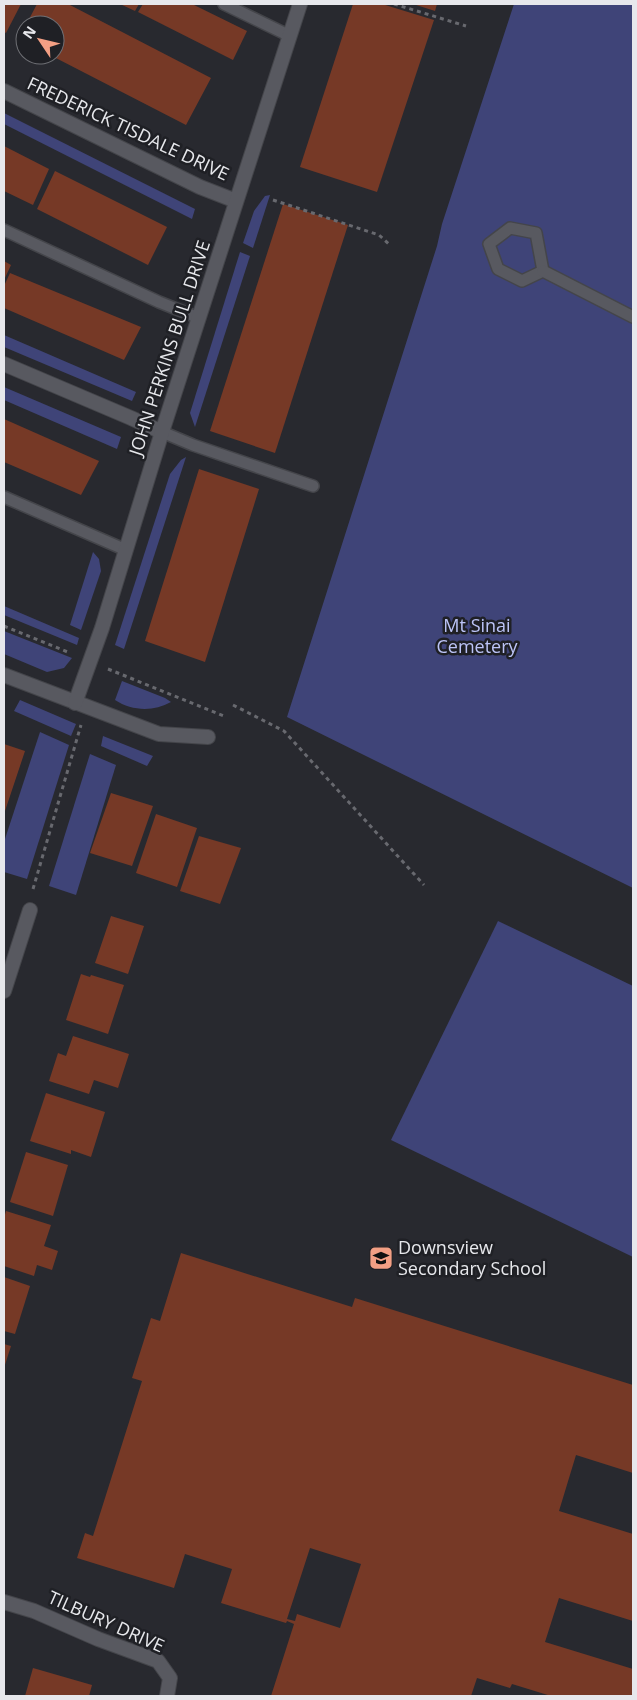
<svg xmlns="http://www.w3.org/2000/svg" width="637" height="1700" viewBox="0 0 637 1700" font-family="'Open Sans',sans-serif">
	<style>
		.green { fill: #3f4478 }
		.building { fill: #763926; fill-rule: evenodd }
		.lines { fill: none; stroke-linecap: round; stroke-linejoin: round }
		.service-casing { stroke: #44454a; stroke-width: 14 }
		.minor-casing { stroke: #44454a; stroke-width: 16 }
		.path { stroke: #68696f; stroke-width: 3; stroke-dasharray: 4 4; stroke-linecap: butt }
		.service { stroke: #585960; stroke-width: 11 }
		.minor { stroke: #585960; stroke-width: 14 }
		.labels { text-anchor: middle; stroke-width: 5; stroke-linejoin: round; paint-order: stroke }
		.street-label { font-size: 18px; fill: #e7e8ec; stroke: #1f2025 }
		.park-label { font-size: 18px; fill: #bcc4f7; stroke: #1f2025 }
		.poi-label { font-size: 18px; fill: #e7e8ec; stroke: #1f2025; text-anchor: start }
	</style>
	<rect width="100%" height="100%" fill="#28292f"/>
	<g class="green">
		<polygon points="514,4 633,4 633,888 287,717 437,246 442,224"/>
		<polygon points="4,113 195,209 192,219 4,124"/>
		<polygon points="270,195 253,248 243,243 254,211 265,196"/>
		<polygon points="240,252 250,256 195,427 190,413"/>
		<polygon points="4,335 136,392 132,401 4,347"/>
		<polygon points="4,387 121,437 117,449 4,400"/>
		<polygon points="186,457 124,649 115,645 170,474 181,460"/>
		<polygon points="93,552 99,559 101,571 81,630 70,625"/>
		<polygon points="4,606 79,638 77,645 4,615"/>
		<polygon points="4,631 72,658 64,668 47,672 4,654"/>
		<path d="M122 681 165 698 171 702C153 712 132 711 115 700Z"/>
		<polygon points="20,700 76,724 71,736 14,711"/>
		<polygon points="40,732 69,745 27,879 4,872 4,842"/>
		<polygon points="103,736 153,756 147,766 101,746"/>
		<polygon points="90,754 116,765 76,895 49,886"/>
		<polygon points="498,921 633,986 633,1257 391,1140"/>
	</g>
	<g class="building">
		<polygon points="4,4 21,4 6,33 4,32"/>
		<polygon points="37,4 68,4 211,78 186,125 50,55 55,55 55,25 26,25"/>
		<polygon points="120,4 139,4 135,11"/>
		<polygon points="143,4 192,4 247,31 233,60 138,12"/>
		<polygon points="353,4 382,4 434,20 377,192 300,167"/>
		<polygon points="413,4 437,4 435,11"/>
		<polygon points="4,146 49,169 33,205 4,191"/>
		<polygon points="55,171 167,227 148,265 37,209"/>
		<polygon points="283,204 348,225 275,453 210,431"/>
		<polygon points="4,261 11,265 4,280"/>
		<polygon points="10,273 141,327 124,360 4,308 4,286"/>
		<polygon points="4,419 99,461 81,495 4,462"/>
		<polygon points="199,469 259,489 205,662 145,641"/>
		<polygon points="4,744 25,751 4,814"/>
		<polygon points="111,793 153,806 132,866 90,853"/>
		<polygon points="156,814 197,828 177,887 136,873"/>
		<polygon points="199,836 241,848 220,904 180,891"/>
		<polygon points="111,916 144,926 128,974 95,963"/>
		<polygon points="81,974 90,977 91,975 124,985 108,1034 66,1020"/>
		<polygon points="73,1036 129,1054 118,1088 94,1080 89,1094 49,1081 58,1053 66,1056"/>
		<polygon points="46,1093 105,1112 91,1157 71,1150 71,1154 30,1141"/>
		<polygon points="26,1152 68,1165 53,1216 10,1202"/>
		<polygon points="6,1211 51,1225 44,1246 58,1251 52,1270 37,1265 34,1276 4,1266 4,1218"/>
		<path d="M181 1253 352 1307 355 1298 633 1385V1473L576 1455 559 1511 633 1534V1621L559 1598 545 1642 633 1669V1696H551L512 1684 510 1688 477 1678 471 1696H271L294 1624 287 1621 286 1623 221 1603 232 1569 185 1554 174 1588 77 1558 85 1533 93 1536 142 1381 132 1378 151 1318 160 1321ZM310 1548 361 1564 340 1628 297 1614 295 1621 287 1619Z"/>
		<polygon points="4,1277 30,1286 15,1334 4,1331"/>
		<polygon points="4,1344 11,1346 4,1368"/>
		<polygon points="33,1668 92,1685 89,1696 25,1696"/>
	</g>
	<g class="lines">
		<g class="service-casing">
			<g id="service">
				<polyline points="224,4 290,36"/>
				<polygon points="510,228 536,233 543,271 522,281 498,269 489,244"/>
				<polyline points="4,230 159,302 199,318"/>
				<polyline points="543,271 633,317"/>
				<polyline points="162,432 193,445 313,486"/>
				<polyline points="4,497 126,550"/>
			</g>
		</g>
		<g class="minor-casing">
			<g id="minor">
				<polyline points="4,91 200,187 236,201"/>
				<polyline points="4,364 131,418 162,432"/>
				<polyline points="4,675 159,734 208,737"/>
				<polyline points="75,703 102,628 162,432 300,4"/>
				<polyline points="4,991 30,910"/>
				<polyline points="4,1602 34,1611 98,1639 158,1661 170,1678 167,1696"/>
			</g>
		</g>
		<g class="path">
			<polyline points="394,4 466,26"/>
			<polyline points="273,200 379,235 391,246"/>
			<polyline points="4,626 70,653"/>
			<polyline points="108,669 224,716"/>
			<polyline points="233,705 284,731 424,885"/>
			<polyline points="33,889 81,725"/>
		</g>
		<use href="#service" class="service"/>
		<use href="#minor" class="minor"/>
	</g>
	<defs>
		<g id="school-square" transform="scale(1.25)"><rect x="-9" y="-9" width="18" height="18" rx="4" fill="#f39f84" stroke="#1f2025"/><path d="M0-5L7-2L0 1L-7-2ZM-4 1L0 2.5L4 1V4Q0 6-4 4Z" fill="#111"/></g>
	</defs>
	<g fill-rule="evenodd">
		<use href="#school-square" x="381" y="1258"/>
	</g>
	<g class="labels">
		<g class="street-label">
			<text transform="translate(128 129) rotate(25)" y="6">FREDERICK TISDALE DRIVE</text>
			<text transform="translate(170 348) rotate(-72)" y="6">JOHN PERKINS BULL DRIVE</text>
			<text transform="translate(106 1622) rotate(24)" y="6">TILBURY DRIVE</text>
		</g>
		<g class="park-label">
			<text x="477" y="632">Mt Sinai<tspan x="477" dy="21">Cemetery</tspan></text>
		</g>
		<g class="poi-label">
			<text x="398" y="1254">Downsview<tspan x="398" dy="21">Secondary School</tspan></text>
		</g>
	</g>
	<rect width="637" height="1700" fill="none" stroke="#e7e8ec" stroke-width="10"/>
	<g transform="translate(40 40) rotate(305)"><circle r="24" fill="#1f2025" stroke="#6f7075"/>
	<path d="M0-4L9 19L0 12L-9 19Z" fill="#f39f84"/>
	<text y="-8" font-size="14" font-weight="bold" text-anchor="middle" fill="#e7e8ec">N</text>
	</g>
</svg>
